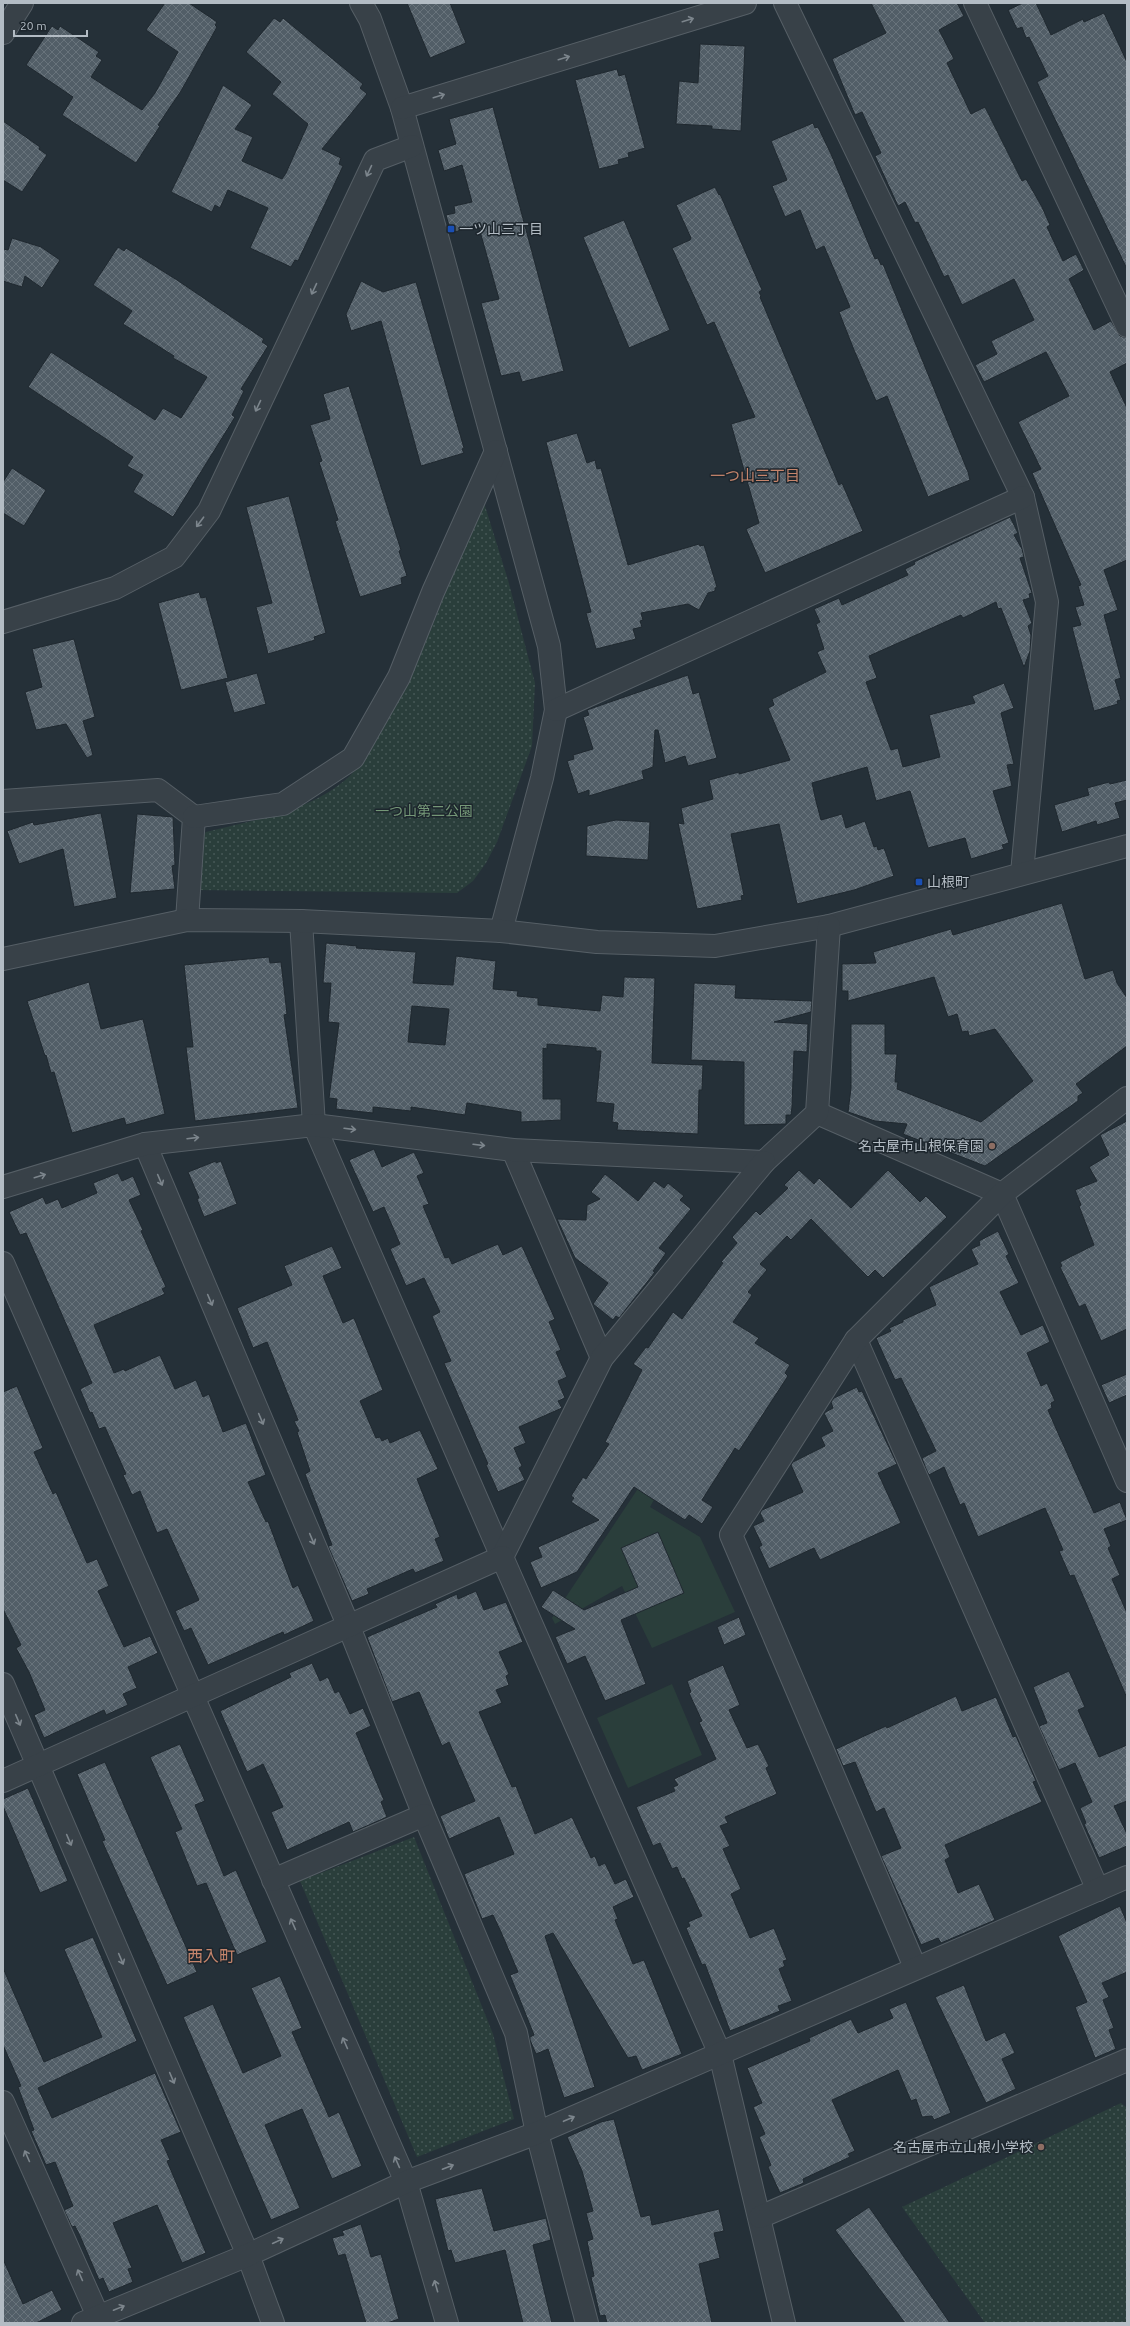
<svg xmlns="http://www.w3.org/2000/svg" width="1130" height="2326" viewBox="0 0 1130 2326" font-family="Ubuntu,'Noto Sans JP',sans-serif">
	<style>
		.green { fill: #2a3e3b }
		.park { fill: url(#park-dots) }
		.building { fill: url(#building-cross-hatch); stroke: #1f282f; fill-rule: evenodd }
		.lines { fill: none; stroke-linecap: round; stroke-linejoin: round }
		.minor-casing { stroke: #565f66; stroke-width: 24 }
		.minor { stroke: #384148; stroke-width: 22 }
		.oneway { stroke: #7c858c }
		.transit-dot { fill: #1a4fb4; stroke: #1d262d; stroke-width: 1.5 }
		.education-dot { fill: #8d6e63; stroke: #1d262d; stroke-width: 1.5 }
		.labels { text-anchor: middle; stroke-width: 3; stroke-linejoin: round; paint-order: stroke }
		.poi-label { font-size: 14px; fill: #b3bcc4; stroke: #1d262d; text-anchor: start }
		.park-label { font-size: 14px; fill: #749777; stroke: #1d262d }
		.neighbourhood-label { font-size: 15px; fill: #c6856c; stroke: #1d262d }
		.quarter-label { font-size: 16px; fill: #c6856c; stroke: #1d262d }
	</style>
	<defs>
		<pattern id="park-dots" width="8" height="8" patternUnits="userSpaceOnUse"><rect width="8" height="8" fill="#2a3e3b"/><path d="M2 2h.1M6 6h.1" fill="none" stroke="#465856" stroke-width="1.8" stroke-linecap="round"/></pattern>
		<pattern id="building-cross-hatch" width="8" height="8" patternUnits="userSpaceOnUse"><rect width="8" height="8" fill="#525e67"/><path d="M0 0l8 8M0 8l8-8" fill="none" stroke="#68737b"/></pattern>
	</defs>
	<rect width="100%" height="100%" fill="#253038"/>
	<g class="green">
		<polygon points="649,1472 664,1481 650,1507 700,1537 735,1612 652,1648 622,1586 555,1624 552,1618"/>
		<polygon points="672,1684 702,1755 628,1788 597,1718"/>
	</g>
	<g class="park">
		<path d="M478 498 485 506 508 580 535 683 532 746 497 842 486 863 473 881 457 893 198 890V840L206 832C253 820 305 813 344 781 364 765 377 740 389 717 429 646 452 575 478 498Z"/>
		<polygon points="414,1837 493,2034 514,2119 417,2157 300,1881"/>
		<polygon points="1121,2103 1127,2108 1127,2323 985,2323 902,2207"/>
	</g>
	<g class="building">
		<polygon points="165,3 189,3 217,22 215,25 217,27 181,91 158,125 160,126 136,163 62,115 73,97 26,65 52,26 58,30 60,26 99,52 96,56 102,60 91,77 142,110 155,93 178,52 146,30"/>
		<polygon points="407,3 450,3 466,43 430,58"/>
		<polygon points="871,3 957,3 964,16 939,30 954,59 947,63 971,114 985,107 1022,181 1026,179 1042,207 1050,225 1047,227 1063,261 1076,254 1084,270 1069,279 1094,330 1111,321 1120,336 1127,338 1127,363 1110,372 1127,408 1127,560 1104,570 1118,610 1104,615 1121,678 1115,680 1121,700 1117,701 1118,704 1094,711 1072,627 1081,625 1075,607 1084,605 1078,586 1081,585 1032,473 1041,469 1018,422 1069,396 1046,352 984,382 975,365 997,354 991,341 1034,320 1014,279 962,305 948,275 944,277 918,222 915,223 905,202 898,206 875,156 881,153 862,112 855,115 832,59 886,33"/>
		<polygon points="1023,3 1036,3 1051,35 1083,19 1084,22 1104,13 1127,62 1127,269 1037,82 1048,76 1029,37 1026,38 1022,27 1017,29 1008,10"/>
		<polygon points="274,18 280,22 283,18 363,84 360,88 367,94 322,149 341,158 339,164 343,166 298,261 295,260 291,267 250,248 268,208 228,190 220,208 215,205 212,212 171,192 223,85 252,105 235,129 253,137 242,161 282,179 286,173 308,124 272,94 281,82 246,52"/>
		<polygon points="700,44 745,46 741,131 712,129 712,126 676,124 679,81 698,83"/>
		<polygon points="617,69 619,76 625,74 645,148 628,153 629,157 618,160 619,164 599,169 575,80"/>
		<polygon points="493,107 564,371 522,382 519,372 501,376 481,303 499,299 481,235 478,225 451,233 446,215 455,213 454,206 472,202 462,165 444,171 438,150 456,144 449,119"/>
		<polygon points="3,121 40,147 39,149 47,155 22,192 3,180"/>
		<polygon points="813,123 815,128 818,127 831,154 875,259 878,258 881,265 883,264 968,472 970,480 928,497 887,396 876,401 854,350 839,312 850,307 824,246 816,250 800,210 785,217 772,186 787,180 771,141"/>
		<polygon points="715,187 719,195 720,194 762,290 759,292 761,296 760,297 839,485 842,483 863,531 765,573 746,529 759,523 731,424 755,417 714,322 707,325 672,248 690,240 691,238 676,205"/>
		<polygon points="624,220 670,330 629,348 583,237"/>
		<polygon points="12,238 41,247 60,260 42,288 25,276 22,287 3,281 3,249 8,250"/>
		<polygon points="118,247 124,251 126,248 177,280 264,339 262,342 268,346 241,389 244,391 232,415 235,417 173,517 133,492 143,475 127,466 133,457 28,387 51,352 155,420 163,408 181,418 207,377 173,358 174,356 123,324 132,311 93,285"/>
		<polygon points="361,281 383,292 416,282 464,448 462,449 464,453 421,466 381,321 351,331 346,314"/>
		<polygon points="349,386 401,550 399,551 407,576 401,578 402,584 360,597 335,521 338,520 319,462 322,461 310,425 330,419 323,394"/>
		<polygon points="577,433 587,463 595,460 597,469 601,468 628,565 699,544 700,546 704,545 717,587 715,588 715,591 708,593 699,610 688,604 641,613 643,620 640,621 642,627 633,629 636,639 596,649 586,613 591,612 546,442"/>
		<polygon points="12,468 46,490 24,526 3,513 3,482"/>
		<polygon points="289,496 326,633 314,637 315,640 268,654 256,607 272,603 246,507"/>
		<polygon points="1010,517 1018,533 1014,535 1022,549 1024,557 1020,558 1032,593 1029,594 1030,598 1023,600 1032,623 1028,626 1031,635 1030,651 1024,667 1001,608 998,609 996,602 963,618 961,615 869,656 877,678 866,682 891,750 898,748 903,767 940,757 929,715 975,703 972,696 1004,683 1014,708 1001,713 1014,764 1007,765 1012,786 993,791 1009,843 1002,845 1004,849 971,859 965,838 928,848 910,791 876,801 867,767 812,783 816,801 821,820 842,814 846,828 865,821 874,847 877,846 878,850 884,848 894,876 854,890 797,904 779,824 731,834 744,895 741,896 742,900 697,909 678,823 684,824 681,808 713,799 709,780 739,772 739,774 790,760 768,708 774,705 772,699 826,672 817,652 824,649 816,624 820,622 814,609 839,598 842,605 908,575 905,569 915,564 914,562"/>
		<polygon points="199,592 201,598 206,597 228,678 181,690 158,603"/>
		<polygon points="74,639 95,717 83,721 93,755 87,758 66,724 36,730 25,692 42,687 32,649"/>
		<polygon points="257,673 266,704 234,713 225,682"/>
		<polygon points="688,675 693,694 699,692 717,758 688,766 685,756 665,763 658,730 655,730 653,767 642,771 644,779 589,796 589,790 578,794 567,761 574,759 573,755 593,749 583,717 589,715 587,710"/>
		<polygon points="1127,780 1127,800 1115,803 1120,818 1097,825 1096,821 1062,832 1054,805 1089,795 1087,788 1109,782 1110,784"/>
		<polygon points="101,813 117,898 74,907 63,849 19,864 7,831 33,822 34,825"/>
		<polygon points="137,814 173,817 175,865 172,866 175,889 130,893"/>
		<polygon points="616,820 650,822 648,860 586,856 587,826"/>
		<polygon points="1062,903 1085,979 1113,970 1117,983 1127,998 1127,1046 1076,1084 1083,1093 1078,1096 1078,1101 985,1166 903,1134 907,1124 875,1121 848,1112 851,1088 851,1024 885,1024 885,1054 897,1054 895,1082 898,1082 897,1089 981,1122 1033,1081 995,1029 969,1036 968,1031 962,1032 957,1014 948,1017 934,977 848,1001 848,991 842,991 842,964 876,963 873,952 951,929 953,935"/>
		<path d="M326 943 357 946 356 948 416 952 413 983 453 985 456 956 496 961 493 989 518 991 517 996 538 998V1005L600 1011 602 995 623 997 624 977 655 978 652 1063 703 1065 702 1090H699L698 1134 617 1130 618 1123 612 1122 614 1104 596 1102 601 1051H596V1048L547 1044V1049L543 1048V1099H561V1120L521 1122V1112L467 1103 465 1115 411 1107V1111L373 1107V1113L336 1109 337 1099 329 1098 339 1023 328 1022 331 983H323ZM412 1006 449 1009 445 1045 408 1042Z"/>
		<polygon points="269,957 270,963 281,962 287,1014 284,1015 298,1108 195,1121 186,1047 193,1047 184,965"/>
		<polygon points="89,982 101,1029 143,1019 165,1114 126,1125 124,1118 72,1133 54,1072 51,1073 46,1055 45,1056 27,1001"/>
		<polygon points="694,983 736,985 735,998 812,1001 811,1012 774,1022 808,1024 807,1052 794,1051 792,1107 791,1115 786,1115 786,1124 744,1125 744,1062 691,1060"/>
		<polygon points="1127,1121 1127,1329 1101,1341 1085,1304 1079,1307 1060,1267 1062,1266 1060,1262 1094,1245 1079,1206 1081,1205 1075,1190 1097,1181 1089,1167 1109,1155 1100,1135"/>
		<polygon points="374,1149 382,1167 414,1152 424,1173 417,1176 429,1204 423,1206 445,1258 449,1257 452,1264 498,1244 503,1255 522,1246 555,1319 549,1322 561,1350 556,1352 567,1377 558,1381 565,1398 558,1401 562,1408 519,1427 526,1443 514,1448 522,1466 519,1468 525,1480 498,1492 486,1465 488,1464 444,1363 451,1361 432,1316 440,1312 424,1278 406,1286 390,1249 400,1244 384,1207 373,1212 349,1160"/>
		<polygon points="216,1161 216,1163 221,1161 237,1204 204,1217 197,1199 199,1198 188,1172"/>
		<polygon points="799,1170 814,1184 819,1178 851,1208 888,1170 920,1202 926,1196 947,1217 883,1278 875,1270 868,1277 811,1219 791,1240 787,1236 760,1264 767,1270 748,1292 752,1295 733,1322 759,1338 755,1343 790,1365 785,1373 788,1376 739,1451 735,1448 702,1500 713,1507 702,1524 689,1515 685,1520 634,1487 577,1572 541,1588 530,1562 542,1557 538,1547 599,1520 571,1502 574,1498 571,1496 583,1477 586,1479 609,1444 605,1442 642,1370 633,1364 646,1347 648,1348 673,1312 682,1319 723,1263 721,1262 737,1243 732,1237 756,1211 760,1215 788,1188 784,1185"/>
		<polygon points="118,1173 122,1181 133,1176 141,1195 129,1200 143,1230 141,1231 166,1287 162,1289 165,1294 94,1325 114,1373 124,1369 125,1371 160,1355 175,1389 196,1380 203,1397 209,1394 223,1432 246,1423 266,1475 248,1482 266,1522 268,1521 293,1588 298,1585 314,1621 284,1635 283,1632 208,1665 191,1628 184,1631 175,1611 199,1600 167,1529 157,1533 140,1491 132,1495 123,1475 126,1474 105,1427 99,1429 92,1412 90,1413 80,1389 92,1383 26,1233 20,1235 9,1212 43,1197 46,1204 58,1199 62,1208 97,1193 93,1183"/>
		<polygon points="605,1174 638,1201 654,1181 664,1188 668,1183 684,1196 680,1200 691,1209 659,1248 666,1253 653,1271 655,1272 619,1318 616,1316 613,1320 593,1304 608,1283 575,1258 557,1219 586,1220 587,1205 600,1199 591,1192"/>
		<polygon points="998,1231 1009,1254 1006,1256 1019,1283 1000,1292 1021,1335 1043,1325 1050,1342 1027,1353 1041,1386 1047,1383 1055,1401 1051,1403 1052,1408 1048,1410 1058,1433 1094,1513 1120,1502 1127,1520 1104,1529 1111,1546 1108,1548 1120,1575 1112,1579 1127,1613 1127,1698 1074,1575 1070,1576 1059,1551 1063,1550 1045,1508 978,1537 964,1503 960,1505 944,1467 929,1475 926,1469 922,1458 936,1451 901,1378 895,1380 876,1338 891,1331 889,1328 903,1322 903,1320 936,1305 929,1287 978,1264 971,1249 980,1245 979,1241"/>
		<polygon points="332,1246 342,1268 323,1276 343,1323 354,1318 383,1390 360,1401 376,1438 380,1437 382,1441 388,1438 390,1443 420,1430 438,1469 417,1479 440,1537 435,1539 444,1561 415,1573 413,1569 367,1589 369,1594 352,1601 328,1546 332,1545 305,1474 310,1471 297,1432 299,1431 294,1421 298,1420 267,1342 253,1348 237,1308 292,1285 284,1266"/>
		<polygon points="1127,1374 1127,1395 1109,1403 1101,1385"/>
		<polygon points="17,1386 43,1448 34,1452 53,1494 56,1492 87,1563 97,1559 109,1586 98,1591 124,1647 150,1636 158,1653 128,1667 137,1688 123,1694 128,1705 106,1715 104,1710 44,1738 34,1715 45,1710 29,1672 16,1648 21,1645 3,1609 3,1392"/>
		<polygon points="857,1387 859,1392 862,1391 897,1464 878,1473 901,1523 820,1560 814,1548 769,1569 759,1547 762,1545 753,1526 764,1521 760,1513 762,1510 803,1492 791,1465 793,1462 825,1446 821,1437 833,1431 824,1413 833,1408 831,1402 834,1398"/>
		<polygon points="658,1532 684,1593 621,1620 646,1684 605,1701 585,1656 567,1664 555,1637 575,1629 541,1607 553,1590 584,1610 638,1587 621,1548"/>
		<polygon points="476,1591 484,1610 506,1602 523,1642 499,1652 509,1674 506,1676 509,1685 496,1690 502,1703 479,1712 512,1787 516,1786 535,1834 572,1817 591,1858 595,1856 599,1866 605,1863 615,1884 626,1879 634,1897 613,1907 618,1919 615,1920 633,1964 644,1960 682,2054 642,2070 636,2056 628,2058 553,1933 545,1936 595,2087 564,2098 548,2049 536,2054 530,2040 530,2037 534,2035 510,1975 518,1972 501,1932 493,1915 482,1919 464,1874 514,1854 499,1817 449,1839 440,1816 475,1801 449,1742 442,1746 419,1692 392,1702 367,1637 437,1607 435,1604 457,1594 458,1599"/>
		<polygon points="739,1617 746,1635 724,1645 717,1627"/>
		<polygon points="312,1663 320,1681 328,1677 335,1693 339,1691 350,1714 363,1708 371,1726 356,1733 384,1800 381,1802 387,1817 353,1832 349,1822 287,1850 271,1812 283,1807 263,1764 247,1772 220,1711 291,1677 289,1673"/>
		<polygon points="723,1665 740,1705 729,1710 747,1748 758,1744 769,1766 766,1768 777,1794 725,1817 728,1823 720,1826 730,1846 723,1849 741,1889 731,1894 750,1938 774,1928 787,1960 783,1961 785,1966 779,1969 792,2001 778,2006 780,2011 730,2031 705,1964 702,1965 686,1928 690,1926 688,1922 702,1916 684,1878 682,1879 677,1867 672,1869 660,1843 653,1846 636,1807 675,1791 673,1787 678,1785 674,1779 716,1759 699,1722 702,1721 689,1693 691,1692 687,1681"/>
		<polygon points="1069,1671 1085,1707 1078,1710 1099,1757 1127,1745 1127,1801 1114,1806 1127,1834 1127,1846 1099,1858 1084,1824 1086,1823 1080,1808 1092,1802 1075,1763 1059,1770 1039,1726 1047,1723 1033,1687"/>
		<polygon points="956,1696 962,1711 996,1697 1013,1737 1016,1736 1036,1781 1033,1782 1042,1802 945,1845 950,1857 945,1860 958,1893 979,1884 995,1920 941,1943 938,1938 921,1945 881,1856 901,1848 884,1808 876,1812 855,1762 843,1766 836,1749 886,1726 887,1728"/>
		<polygon points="180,1744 205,1801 195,1805 224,1876 236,1870 267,1942 237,1955 206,1883 197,1886 175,1832 182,1829 150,1757"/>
		<polygon points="105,1762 197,1972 167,1985 102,1841 105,1840 77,1774"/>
		<polygon points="28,1788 68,1881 40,1893 3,1806 3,1799"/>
		<polygon points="1120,1906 1127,1923 1127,1972 1102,1983 1109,1997 1103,2000 1114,2028 1109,2030 1116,2049 1095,2058 1075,2007 1087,2002 1058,1936"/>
		<polygon points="93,1937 137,2041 38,2088 52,2118 155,2073 181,2132 161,2140 170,2160 167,2161 206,2253 182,2263 157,2205 113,2223 132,2268 128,2269 133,2282 109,2292 103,2278 99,2280 80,2236 75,2226 72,2227 64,2210 73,2206 55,2162 46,2165 31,2131 34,2130 18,2087 21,2086 3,2045 3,1968 44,2062 102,2037 64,1949"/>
		<polygon points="280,1976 302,2028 292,2032 329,2117 339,2112 362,2166 332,2179 302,2109 265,2125 300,2208 271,2220 183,2017 213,2004 243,2073 281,2056 251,1988"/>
		<polygon points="964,1985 986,2041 1005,2032 1015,2053 1002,2059 1016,2089 986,2103 935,1997"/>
		<polygon points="906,2002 951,2113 934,2120 932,2116 922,2117 916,2099 911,2101 898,2070 832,2100 855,2151 848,2154 850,2157 803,2179 804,2183 780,2193 768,2167 771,2165 759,2137 765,2134 753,2107 762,2103 747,2068 810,2041 809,2038 851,2019 858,2033 893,2018 889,2009"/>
		<polygon points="614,2119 641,2217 650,2215 652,2225 719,2209 724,2231 714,2233 720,2258 699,2264 712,2323 607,2323 605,2315 600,2316 591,2277 594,2276 587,2241 593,2239 586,2213 593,2211 582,2171 567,2137 601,2122"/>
		<polygon points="482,2188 494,2231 546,2218 551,2240 533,2245 552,2323 523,2323 505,2250 455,2263 451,2250 448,2251 435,2199"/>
		<polygon points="869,2207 950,2323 905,2323 835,2230"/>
		<polygon points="361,2224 371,2257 381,2254 399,2319 387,2323 366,2323 345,2254 338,2256 332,2238 344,2235 342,2231"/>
		<polygon points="3,2259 23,2304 52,2290 62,2310 36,2323 3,2323"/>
	</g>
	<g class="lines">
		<g class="minor-casing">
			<g id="minor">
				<polyline points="361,3 370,19 402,108 549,646 556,710 542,778 501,931"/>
				<polyline points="785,3 1023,497 1047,602 1022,873"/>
				<polyline points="975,3 1127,326"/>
				<polyline points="3,33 22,3"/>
				<polyline points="402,108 745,3"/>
				<polyline points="3,622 115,588 174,557 209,511 375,160 412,146"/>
				<polyline points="556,710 1023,497"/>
				<polyline points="3,801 158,790 194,817 187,920"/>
				<polyline points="194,817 283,804 353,758 399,677 433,592 496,451"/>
				<polyline points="301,921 314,1125 502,1557"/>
				<polyline points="3,959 187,920 301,921 501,931 597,942 715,946 829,926 1127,846"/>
				<polyline points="817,1113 1002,1194 1127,1481"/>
				<polyline points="145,1144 349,1627 424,1815 516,2033 537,2133 587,2323"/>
				<polyline points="513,1150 602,1358"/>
				<polyline points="3,1187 145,1144 314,1125 513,1150 764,1162 817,1113 829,926"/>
				<polyline points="3,1263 406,2182 447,2323"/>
				<polyline points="856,1340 1098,1890"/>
				<polyline points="502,1557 602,1358 764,1162"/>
				<polyline points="3,1684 248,2255 273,2323"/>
				<polyline points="3,1781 502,1557 720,2054 784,2323"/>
				<polyline points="273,1880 424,1815"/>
				<polyline points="915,1967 731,1535 856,1340 1002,1194 1127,1098"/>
				<polyline points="3,2102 101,2323"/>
				<polyline points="760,2217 1127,2060"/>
				<polyline points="83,2323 248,2255 406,2182 537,2133 1127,1877"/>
			</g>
		</g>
		<use href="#minor" class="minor"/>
	</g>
	<defs><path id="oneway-shaft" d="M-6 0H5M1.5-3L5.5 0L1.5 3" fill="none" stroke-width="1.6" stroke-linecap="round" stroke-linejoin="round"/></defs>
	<g class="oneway">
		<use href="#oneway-shaft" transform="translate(688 20) rotate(-17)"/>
		<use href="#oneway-shaft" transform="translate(564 58) rotate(-17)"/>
		<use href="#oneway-shaft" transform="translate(439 96) rotate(-17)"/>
		<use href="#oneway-shaft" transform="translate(369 171) rotate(115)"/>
		<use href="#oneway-shaft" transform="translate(314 289) rotate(115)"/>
		<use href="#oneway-shaft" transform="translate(258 406) rotate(115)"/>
		<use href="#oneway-shaft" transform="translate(200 522) rotate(127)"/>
		<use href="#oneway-shaft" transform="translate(350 1129) rotate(7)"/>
		<use href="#oneway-shaft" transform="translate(193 1138) rotate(-7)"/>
		<use href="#oneway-shaft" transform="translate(479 1145) rotate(7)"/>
		<use href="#oneway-shaft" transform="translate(40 1176) rotate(-17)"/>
		<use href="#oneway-shaft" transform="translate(160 1180) rotate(67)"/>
		<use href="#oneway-shaft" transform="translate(210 1300) rotate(67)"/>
		<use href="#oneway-shaft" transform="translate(261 1419) rotate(67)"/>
		<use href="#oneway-shaft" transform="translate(312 1539) rotate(67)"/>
		<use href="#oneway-shaft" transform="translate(18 1720) rotate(67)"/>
		<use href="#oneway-shaft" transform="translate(69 1840) rotate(67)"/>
		<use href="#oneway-shaft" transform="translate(293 1924) rotate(-114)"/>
		<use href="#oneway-shaft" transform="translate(121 1959) rotate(67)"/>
		<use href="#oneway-shaft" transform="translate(345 2043) rotate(-114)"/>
		<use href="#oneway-shaft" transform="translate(172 2078) rotate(67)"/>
		<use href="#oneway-shaft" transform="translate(569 2119) rotate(-23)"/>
		<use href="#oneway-shaft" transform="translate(27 2156) rotate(-114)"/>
		<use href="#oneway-shaft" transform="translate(397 2162) rotate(-114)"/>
		<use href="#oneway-shaft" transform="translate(448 2167) rotate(-21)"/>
		<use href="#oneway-shaft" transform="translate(278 2241) rotate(-25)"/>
		<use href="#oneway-shaft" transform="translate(80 2275) rotate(-114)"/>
		<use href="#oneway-shaft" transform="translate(436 2286) rotate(-106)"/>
		<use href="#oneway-shaft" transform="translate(119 2308) rotate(-22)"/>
	</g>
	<g class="transit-dot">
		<rect x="447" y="225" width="8" height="8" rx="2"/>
		<rect x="915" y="878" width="8" height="8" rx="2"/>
	</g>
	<g class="education-dot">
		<circle cx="992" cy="1146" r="4"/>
		<circle cx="1041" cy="2147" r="4"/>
	</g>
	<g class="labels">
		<g class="poi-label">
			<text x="459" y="234">一ツ山三丁目</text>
			<text x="927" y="887">山根町</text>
			<text x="984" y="1151" text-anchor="end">名古屋市山根保育園</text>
			<text x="1033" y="2152" text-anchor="end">名古屋市立山根小学校</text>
		</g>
		<g class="park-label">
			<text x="424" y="816">一つ山第二公園</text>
		</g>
		<g class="neighbourhood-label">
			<text x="755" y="481">一つ山三丁目</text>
		</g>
		<g class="quarter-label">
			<text x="211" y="1962">西入町</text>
		</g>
	</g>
	<rect width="1130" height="2326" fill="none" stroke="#b3bcc4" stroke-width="8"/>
	<path d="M14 30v6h73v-6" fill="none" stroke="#b3bcc4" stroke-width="2"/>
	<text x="20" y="30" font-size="12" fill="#b3bcc4" stroke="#1d262d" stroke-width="3" paint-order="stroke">20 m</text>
</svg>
